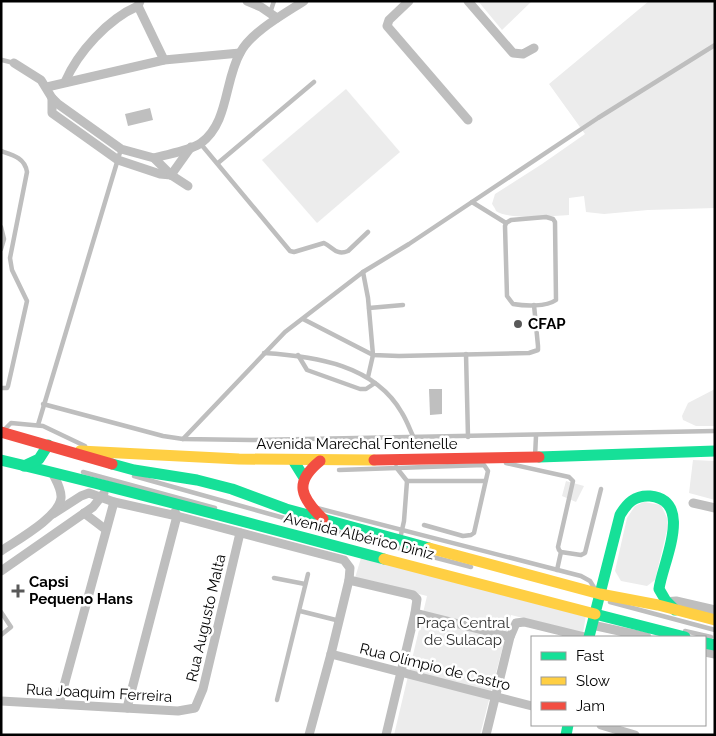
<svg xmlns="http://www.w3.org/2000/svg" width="716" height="736" viewBox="0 0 716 736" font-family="Raleway,sans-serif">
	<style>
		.green { fill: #ececec }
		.water { fill: #bfbfbf }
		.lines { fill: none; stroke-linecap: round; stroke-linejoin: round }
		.lane { stroke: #bebebe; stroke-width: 4.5 }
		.street { stroke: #bebebe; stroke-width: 9 }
		.fast { stroke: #16e098; stroke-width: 11 }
		.slow { stroke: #ffcf43; stroke-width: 11 }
		.jam { stroke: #f24e42; stroke-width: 11 }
		.poi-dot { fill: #595959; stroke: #fff; stroke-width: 2 }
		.labels { text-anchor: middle; stroke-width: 5; stroke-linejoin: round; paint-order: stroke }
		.poi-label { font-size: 15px; font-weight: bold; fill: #000; stroke: #fff; text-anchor: start }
		.street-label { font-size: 15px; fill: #000; stroke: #fff }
		.park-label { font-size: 15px; fill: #333; stroke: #fff }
	</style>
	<rect width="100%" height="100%" fill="#fff"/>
	<g class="green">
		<polygon points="478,1 532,1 502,30"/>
		<path d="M649 1H715V208L648 210 604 214 586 212 584 196 569 198V215C554 216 507 220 496 211 496 210 493 205 492 204L495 194 542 164 585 134 549 84Z"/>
		<polygon points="346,89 400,152 317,223 262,160"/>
		<polygon points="715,389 715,426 696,426 683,420 682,416 688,403"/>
		<polygon points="693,460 715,461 715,500 689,493"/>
		<polygon points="566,481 584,486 576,502 562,496"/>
		<polygon points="644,502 661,505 667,518 668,526 655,580 647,586 621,581 615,571 627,518 635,506"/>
		<polygon points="361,558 586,615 583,633 511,615 480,735 394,735 427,596 355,578"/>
	</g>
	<g class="water">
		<polygon points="150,108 153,120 128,126 125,114"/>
		<polygon points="429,389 442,389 442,414 430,415"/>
	</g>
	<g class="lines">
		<g class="lane">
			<polyline points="270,13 274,1"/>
			<polyline points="715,45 598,118 409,244 363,272 285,332 183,439 251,440 715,431"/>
			<polyline points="2,60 14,63"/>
			<path d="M200 143 290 251 294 252 324 243C333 247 336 256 348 251L368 232"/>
			<path d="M1 151C13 155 25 158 27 172L10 258 12 270 27 301 8 386 7 388H1"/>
			<polyline points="218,163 314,82"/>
			<polyline points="472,202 506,223"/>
			<path d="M546 217 553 219 555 222 556 300C546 307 525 306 513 304L507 296 505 226 506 223 511 220Z"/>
			<polyline points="1,227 4,239 1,249"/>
			<polyline points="363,272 368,298 373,355 368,377"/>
			<polyline points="369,308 403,305"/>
			<polyline points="303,319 373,355 399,356 529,353 538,350 538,346 534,305"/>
			<path d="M264 353C315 356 375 365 402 413 407 421 410 430 414 438"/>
			<polyline points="466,354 468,437"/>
			<polyline points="298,355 307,370 360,389 366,389 375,383"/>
			<polyline points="43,404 163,436 183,439"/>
			<polyline points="38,425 121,149"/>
			<polyline points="3,431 11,423 43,426 85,446"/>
			<polyline points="535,457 536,436"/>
			<polyline points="506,463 569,477 573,481 558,547 559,550 561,552 581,555 585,553 601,489"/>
			<polyline points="396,467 407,481 404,521 400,539"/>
			<polyline points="339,470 484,465 488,471 474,533 471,535 463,536 424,525"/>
			<polyline points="83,472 215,508"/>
			<polyline points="134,476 284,518 471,567"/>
			<polyline points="407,481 485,481"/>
			<polyline points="317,508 581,576 590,581 595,589"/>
			<polyline points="557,570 561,552"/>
			<polyline points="274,578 305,584"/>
			<polyline points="610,602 715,630"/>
			<polyline points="300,611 340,621"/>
			<polyline points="1,612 11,627 1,635"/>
			<polyline points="685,631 711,637"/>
			<polyline points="277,700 308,574"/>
		</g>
		<g class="street">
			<polyline points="140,1 138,6 164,60"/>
			<polyline points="247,1 261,7 277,18"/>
			<polyline points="409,1 389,20 387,26 468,120"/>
			<polyline points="468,1 513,53 523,54 534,48"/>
			<polyline points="14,63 41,80 52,98 58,104 121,149 154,158 171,175 188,186"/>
			<path d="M65 82C78 52 108 19 138 6"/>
			<polyline points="47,87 164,60 240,53"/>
			<polyline points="52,98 52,113 118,160 160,174 171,175"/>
			<path d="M154 158C167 154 190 151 201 143 229 122 224 82 240 53 251 32 284 14 304 1"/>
			<polyline points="171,175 191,147"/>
			<polyline points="693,503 715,508"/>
			<polyline points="84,513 105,529"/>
			<polyline points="53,514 81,496 89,493 114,502 177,516 344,560 350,568 349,580 331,654 309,735"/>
			<path d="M1 551C17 540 59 517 61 498 62 489 55 479 52 472"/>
			<polyline points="1,571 93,507 104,493"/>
			<polyline points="349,580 413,595 417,599 415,613 386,735"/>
			<polyline points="664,602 676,601 715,610"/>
			<polyline points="415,613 510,637"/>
			<polyline points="592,625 647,637"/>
			<polyline points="705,652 715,654"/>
			<polyline points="331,654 532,706"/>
			<polyline points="1,701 178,711 195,708 203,689 240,533"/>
			<polyline points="59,704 114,502"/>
			<polyline points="127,708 177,516 175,512"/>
			<polyline points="601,725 635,735"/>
			<polyline points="486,735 510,637 516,623 524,622 585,637"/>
		</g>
		<g class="fast">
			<polyline points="539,457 715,451"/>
			<path d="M1 460C129 490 256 525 384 559"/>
			<polyline points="293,460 303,476"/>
			<polyline points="112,464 134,470 197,480 232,489 286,509 429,548"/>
			<polyline points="24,466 39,459 48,445"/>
			<polyline points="595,614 685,637"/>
			<path d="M589 637 620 515C627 503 635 495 650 496 695 501 662 564 659 589L666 601 675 610"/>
			<polyline points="705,643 715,645"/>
			<polyline points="566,735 568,725"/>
		</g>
		<g class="slow">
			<polyline points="80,451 239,459 374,460"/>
			<polyline points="429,548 600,594 658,605 715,620"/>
			<polyline points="384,559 595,614"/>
		</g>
		<g class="jam">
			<polyline points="1,432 112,464"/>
			<polyline points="374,460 539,457"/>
			<path d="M320 461C293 483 301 497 323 519"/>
		</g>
	</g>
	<g class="poi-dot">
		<circle cx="518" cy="324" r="5"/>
		<path d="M15.5 583.5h5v5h5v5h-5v5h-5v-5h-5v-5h5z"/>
	</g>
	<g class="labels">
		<g class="poi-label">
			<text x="528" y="329">CFAP</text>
			<text x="29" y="587">Capsi<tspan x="29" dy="17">Pequeno Hans</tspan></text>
		</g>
		<g class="street-label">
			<text x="357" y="449">Avenida Marechal Fontenelle</text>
			<text transform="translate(359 536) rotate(14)" y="5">Avenida Albérico Diniz</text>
			<text transform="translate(206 618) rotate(-77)" y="5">Rua Augusto Malta</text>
			<text transform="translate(435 667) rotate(14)" y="5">Rua Olímpio de Castro</text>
			<text transform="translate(99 693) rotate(3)" y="5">Rua Joaquim Ferreira</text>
		</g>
		<g class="park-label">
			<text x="463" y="628">Praça Central<tspan x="463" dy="17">de Sulacap</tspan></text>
		</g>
	</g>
	<rect width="716" height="736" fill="none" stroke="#000000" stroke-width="5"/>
	<rect x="531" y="636" width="175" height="90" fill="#ffffff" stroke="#999999"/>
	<rect x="541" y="652" width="25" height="8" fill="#16e098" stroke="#999999"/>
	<text x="576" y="661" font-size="15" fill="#000000">Fast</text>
	<rect x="541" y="677" width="25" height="8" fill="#ffcf43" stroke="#999999"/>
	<text x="576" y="686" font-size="15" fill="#000000">Slow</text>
	<rect x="541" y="702" width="25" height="8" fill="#f24e42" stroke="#999999"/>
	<text x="576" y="711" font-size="15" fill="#000000">Jam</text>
</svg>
